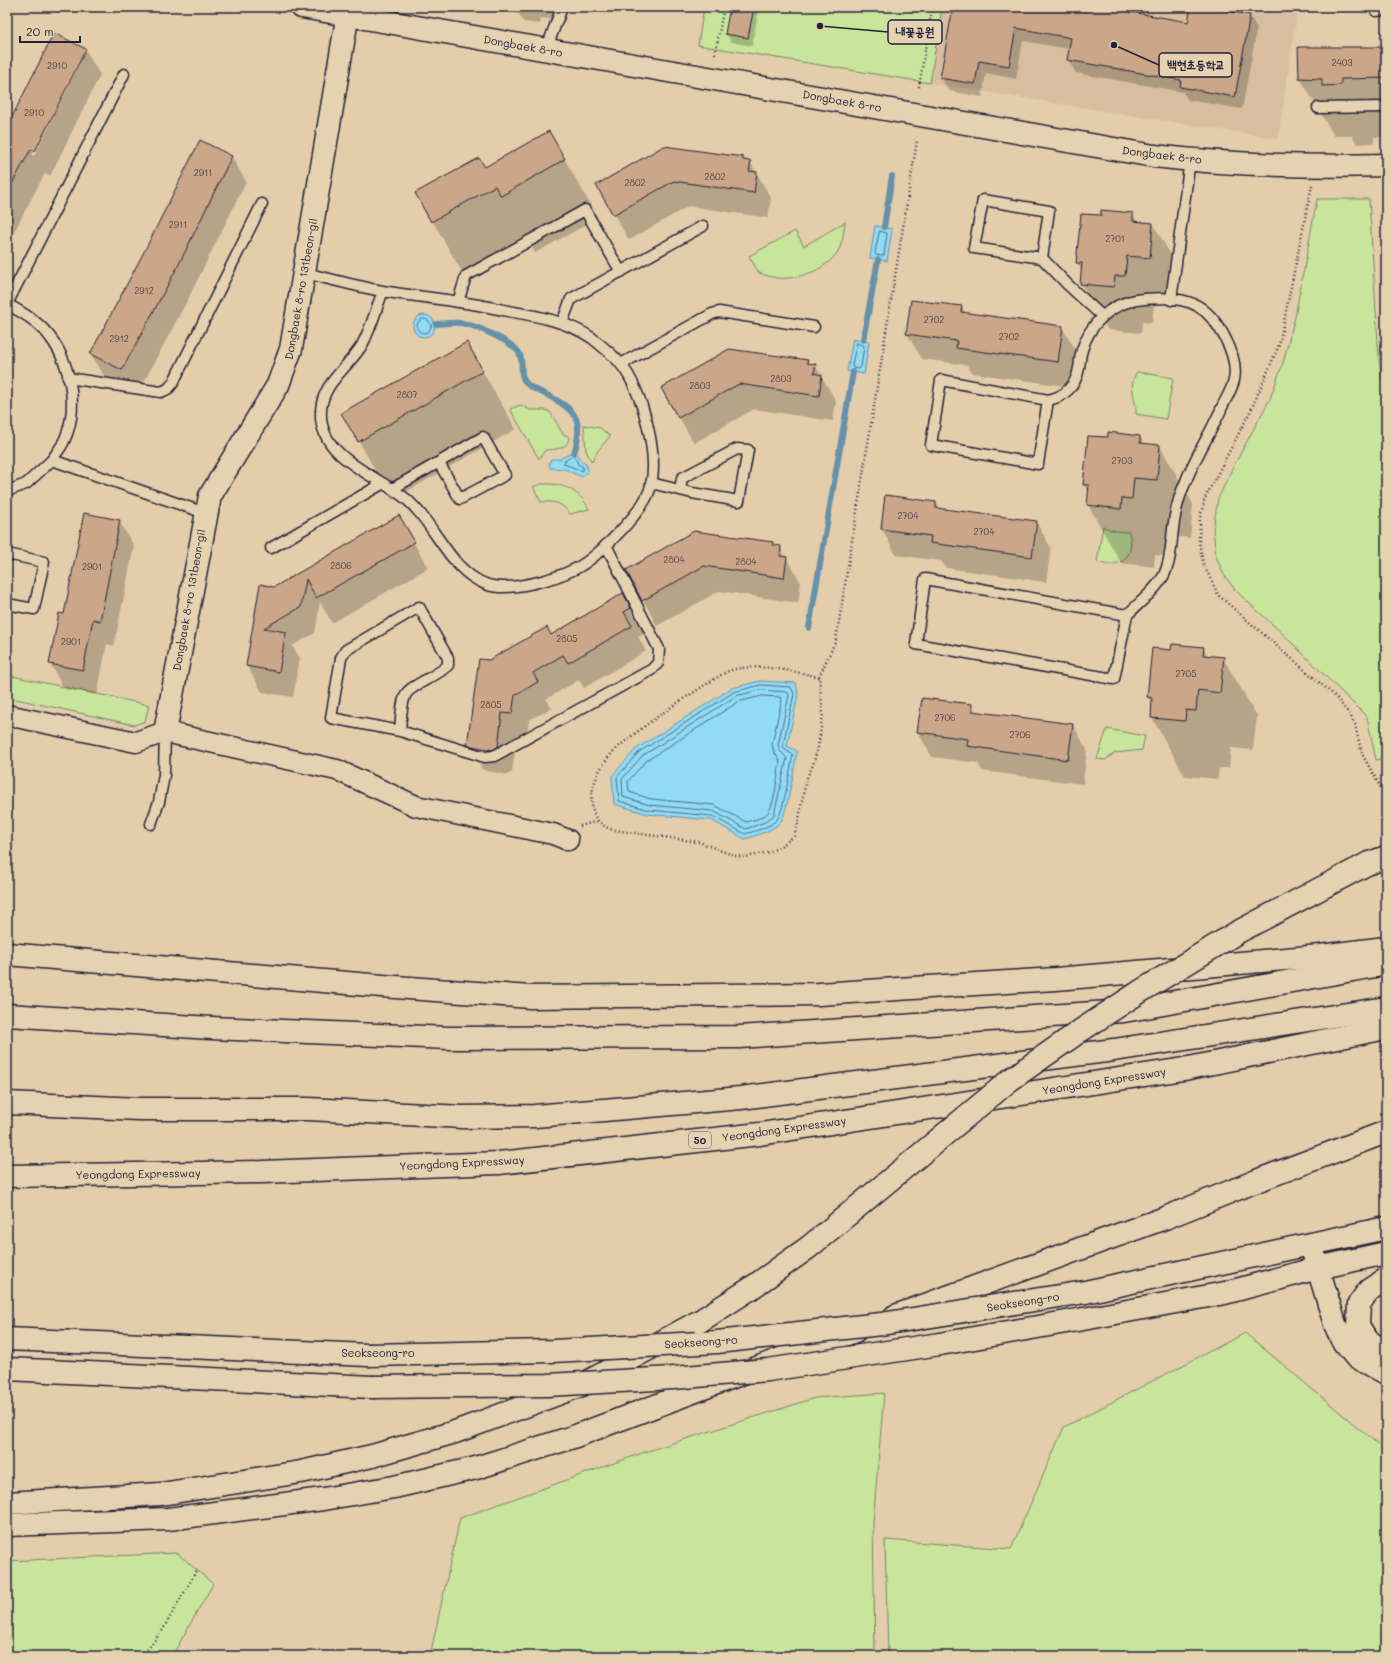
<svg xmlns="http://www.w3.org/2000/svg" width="1393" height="1663" viewBox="0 0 1393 1663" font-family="Mali,'Poor Story',sans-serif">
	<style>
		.built { fill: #d8be9e }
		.green { fill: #c9e59c; stroke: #76846c }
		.water { fill: #92dbf4; stroke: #6591aa }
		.shadow { fill: #0003; fill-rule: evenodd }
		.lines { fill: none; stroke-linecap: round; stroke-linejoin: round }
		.shore { stroke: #4f6c85; stroke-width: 1 }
		.stream { stroke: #6591aa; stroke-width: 6 }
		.building { fill: #cba688; stroke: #22223b }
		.service-casing { stroke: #22223b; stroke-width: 13 }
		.minor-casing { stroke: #22223b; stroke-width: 23 }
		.tertiary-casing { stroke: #22223b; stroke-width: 25 }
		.trunk-casing { stroke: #22223b; stroke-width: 25 }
		.motorway-casing { stroke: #22223b; stroke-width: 25 }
		.path { stroke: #22223b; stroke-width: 2.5; stroke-dasharray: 1 3; stroke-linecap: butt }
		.service { stroke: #e5d2b0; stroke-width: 10 }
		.minor { stroke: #e5d2b0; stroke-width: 20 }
		.tertiary { stroke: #e5d2b0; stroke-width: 22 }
		.trunk { stroke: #e5d2b0; stroke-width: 22 }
		.motorway { stroke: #e5d2b0; stroke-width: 22 }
		.trunk-bridge-casing { stroke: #22223b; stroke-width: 25; stroke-linecap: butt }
		.motorway-bridge-casing { stroke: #22223b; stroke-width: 25; stroke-linecap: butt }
		.trunk-bridge { stroke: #e5d2b0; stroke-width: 22 }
		.motorway-bridge { stroke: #e5d2b0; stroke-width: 22 }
		.labels { text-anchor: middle; stroke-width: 3; stroke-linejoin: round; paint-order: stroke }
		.number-label { font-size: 9px; fill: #4c434e }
		.shield { fill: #e5d2b0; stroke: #5c575e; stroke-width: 1 }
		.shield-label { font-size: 10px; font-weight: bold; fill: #22223b }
		.street-label { font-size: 11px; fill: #22223b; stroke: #e5d2b0 }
		.leader { fill: none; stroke: #22223b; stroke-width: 1.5 }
		.callout-dot { fill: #22223b; stroke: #e5d2b0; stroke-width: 1.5 }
		.callout { fill: #e5d2b0; stroke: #22223b; stroke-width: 1.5 }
		.callout-label { font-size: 12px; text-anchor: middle; font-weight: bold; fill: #22223b }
	</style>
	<rect width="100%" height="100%" fill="#e4cdaa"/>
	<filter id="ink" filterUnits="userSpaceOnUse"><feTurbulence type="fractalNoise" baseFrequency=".025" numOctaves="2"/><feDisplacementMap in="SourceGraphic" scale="8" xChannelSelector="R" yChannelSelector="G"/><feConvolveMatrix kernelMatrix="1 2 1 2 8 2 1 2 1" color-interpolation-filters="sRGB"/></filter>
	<g filter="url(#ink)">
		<polygon class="built" points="942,7 1298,7 1278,139 930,83"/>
		<g class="green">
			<polygon points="704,7 942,7 930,83 698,45"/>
			<polygon points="1317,199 1369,199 1378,344 1380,368 1386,393 1386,757 1376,760 1367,717 1284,635 1235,590 1223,573 1216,556 1213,529 1218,499 1232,469 1270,399 1283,363 1295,317"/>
			<path d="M845 222C844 230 843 239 840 247 831 269 799 280 777 278 771 277 764 275 759 273L749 256 795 231 804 246Z"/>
			<path d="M1137 372 1173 378 1166 419 1136 414C1137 398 1127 387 1137 372Z"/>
			<path d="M521 405 530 410H546L550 412 563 434 568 436 569 439C566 450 555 449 545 450L539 459 510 409Z"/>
			<polygon points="584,425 600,428 610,436 597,452 592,462 586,451"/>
			<path d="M541 484C563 483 579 490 589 509L570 514C563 503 554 501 541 502L533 487Z"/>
			<path d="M1103 526C1111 531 1119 532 1129 532 1136 556 1121 570 1097 562Z"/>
			<polygon points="7,675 149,705 145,721 134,725 7,697"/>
			<polygon points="1107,729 1145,736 1142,750 1115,753 1105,760 1097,759"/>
			<polygon points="1245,1333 1386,1451 1386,1656 888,1656 885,1540 1011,1549 1064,1427"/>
			<polygon points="884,1393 873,1522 875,1656 430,1656 460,1518 648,1451 815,1398"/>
			<polygon points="177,1553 213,1584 172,1656 7,1656 7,1561"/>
		</g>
		<g class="water">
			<polygon points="875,226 892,229 887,261 870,258"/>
			<circle cx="424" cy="326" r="11"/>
			<polygon points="853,339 869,342 864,374 847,371"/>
			<polygon points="570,453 577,454 581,461 586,464 588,471 582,477 564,469 550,468 549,463 551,459 560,459"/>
			<path d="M760 681 796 683 798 695 787 746 797 751C795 764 787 813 781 821 773 831 757 835 745 839L711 820 648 814 614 804 612 776 636 749 732 688Z"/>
		</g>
		<g class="shadow">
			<polygon points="462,7 477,7 476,11"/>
			<polygon points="487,7 568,7 565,22 541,18 540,24 523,22 519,14"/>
			<polygon points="731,7 758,7 759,9 752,46 731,42 726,34"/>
			<polygon points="954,7 1101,7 1189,23 1192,7 1202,7 1250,16 1257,28 1242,109 1188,100 1183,92 1076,73 1068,60 1070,49 1023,41 1016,79 986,73 982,97 949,91 941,78"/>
			<polygon points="1299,48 1386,48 1386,137 1374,137 1374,143 1357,144 1352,136 1334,136 1300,78"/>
			<path d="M85 49 100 75 50 176 45 173 7 245V129ZM78 63H80L34 156 32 155Z"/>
			<polygon points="549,132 598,218 535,253 530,244 466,279 417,194 484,169"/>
			<polygon points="232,157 246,182 189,297 137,395 106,379 91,354"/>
			<polygon points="743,158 745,161 750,162 771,198 768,218 689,206 629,240 597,186"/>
			<polygon points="1133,214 1137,222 1153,224 1180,271 1176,305 1154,303 1152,323 1142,322 1141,333 1108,330 1081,283 1082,271 1077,263 1101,217"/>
			<polygon points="962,307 966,314 1062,327 1077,352 1072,387 972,373 967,365 922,359 907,334"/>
			<polygon points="1386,329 1386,336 1383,331"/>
			<polygon points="466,343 516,429 392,500 343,413"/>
			<polygon points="808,361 809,364 815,365 836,401 833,421 754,409 694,443 662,388"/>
			<polygon points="1140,436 1144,444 1160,446 1193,504 1190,538 1167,536 1165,556 1155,555 1154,567 1121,563 1088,505 1089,493 1084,485 1108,439"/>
			<polygon points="886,496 936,503 940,509 1036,522 1051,548 1046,582 946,568 941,561 896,555 882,529"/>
			<polygon points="399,517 428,568 332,623 320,602 315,633 292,646 300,658 293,697 262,692 247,666 274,588"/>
			<polygon points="119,521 134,546 114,646 107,644 97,695 64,689 50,663 65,615"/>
			<polygon points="773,543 774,546 780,547 801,583 798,603 719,591 657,626 628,571"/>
			<polygon points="623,595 644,634 638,637 646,651 584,688 579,680 546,699 552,708 529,720 526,739 517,738 512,772 507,775 483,770 468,744 490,661 551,637"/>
			<polygon points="1203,648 1208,656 1223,658 1257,716 1253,750 1231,748 1229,768 1219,768 1218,779 1185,776 1152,718 1153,706 1148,697 1172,651"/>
			<polygon points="972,705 976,712 1073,725 1087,750 1083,784 982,771 978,763 932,757 918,732"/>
		</g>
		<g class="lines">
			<g class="shore">
				<polygon points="880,231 887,233 884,255 882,256 876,255 875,253"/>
				<circle cx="424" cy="326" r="7"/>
				<polygon points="857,343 864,346 861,367 859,369 853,368 852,366"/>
				<polygon points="571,457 575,458 578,464 583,467 583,471 564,464 564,462"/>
				<path d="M761 685 791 687 794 694 783 745 784 749 793 755C790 768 784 809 778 818 772 827 755 831 745 834L712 816 649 810 619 801 617 777 639 752 734 692Z"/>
				<polygon points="761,690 787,692 789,695 778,745 780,751 787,758 774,815 765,822 746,829 713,811 650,805 623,797 622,779 642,756 736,696"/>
				<path d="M762 696 780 697 782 699 772 744 774 752 780 761C778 773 775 802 769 811 765 818 753 820 746 822L714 805 651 799 629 792 628 781 646 761 738 702Z"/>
			</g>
			<g class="stream">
				<polyline points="884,227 892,176"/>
				<path d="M436 324C444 324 452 322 460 323 472 324 517 343 520 355 524 365 518 375 527 384 531 388 539 391 545 394 575 409 585 419 574 453"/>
				<polyline points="863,340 878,260"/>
				<polyline points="809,628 853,372"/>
			</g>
		</g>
		<g class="building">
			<polygon points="730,7 754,7 748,38 725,34"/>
			<polygon points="953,7 1103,7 1188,22 1191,7 1207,7 1250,15 1235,97 1180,87 1181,80 1067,60 1071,38 1016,28 1009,66 979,61 975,84 940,78"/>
			<polygon points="54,33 86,49 35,151 31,149 7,193 7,127"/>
			<polygon points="1298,47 1386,47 1386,78 1341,79 1341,85 1322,86 1322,79 1299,78"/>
			<polygon points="549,131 565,159 501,196 495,186 431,222 415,193 479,158 485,167"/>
			<polygon points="200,140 232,156 178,266 122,370 90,354 145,250"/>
			<polygon points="664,146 743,157 743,160 751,161 749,171 757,172 754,193 674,181 613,215 596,185"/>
			<polygon points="1101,210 1133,213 1133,221 1153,223 1150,258 1127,256 1125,276 1115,276 1114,287 1080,284 1082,263 1076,263 1081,214 1101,215"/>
			<polygon points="911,300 962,306 961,312 1063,326 1058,362 956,348 957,341 906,334"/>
			<polygon points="467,342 483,371 358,442 341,413"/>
			<polygon points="729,349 808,360 807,363 816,364 814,373 822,375 819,396 739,384 678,418 661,388"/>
			<polygon points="1108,432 1140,436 1140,443 1160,445 1157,480 1134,478 1132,499 1122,498 1121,509 1087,505 1089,485 1083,485 1088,436 1108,437"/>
			<polygon points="885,495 936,502 936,508 1037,521 1032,557 930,543 931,536 881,529"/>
			<polygon points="84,513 120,520 100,621 93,619 83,670 49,664 59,613 64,614"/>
			<polygon points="399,515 415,542 316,598 306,579 301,607 264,628 286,632 279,672 246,666 260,584 274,587"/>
			<polygon points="694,531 773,542 773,545 781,546 780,556 787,557 784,578 704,566 642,601 626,570"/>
			<polygon points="623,593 631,608 624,612 632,626 568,663 563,655 533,673 538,682 515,695 512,714 502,713 498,747 492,750 467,745 479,659 489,660 547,627 551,635"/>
			<polygon points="1172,644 1204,647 1203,655 1224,657 1220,693 1198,690 1196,711 1186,710 1185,721 1151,718 1152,698 1147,697 1152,648 1171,650"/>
			<polygon points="922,698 972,704 972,711 1073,724 1068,760 967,746 968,739 917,732"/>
		</g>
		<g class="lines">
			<g class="service-casing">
				<g id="service">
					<polyline points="1376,11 1386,10"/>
					<polyline points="546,50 562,7"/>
					<polyline points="1318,108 1386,107"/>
					<polyline points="1042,258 974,248 983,200 1049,211 1042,258 1068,285 1102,316"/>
					<path d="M305 273C330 279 356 286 382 291 410 296 438 298 466 303 480 305 494 308 508 311 537 316 567 321 592 338 602 346 612 354 620 363 642 390 660 455 650 489 643 512 597 558 575 569 555 579 510 592 488 585 448 572 434 518 401 495 373 474 318 456 321 411 322 383 348 368 362 345 371 329 376 309 383 291"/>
					<polyline points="1171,300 1190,160"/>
					<polyline points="458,302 466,276 585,210 621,272"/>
					<polyline points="7,304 124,74"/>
					<path d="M7 304C21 312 36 320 46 332 71 361 81 410 62 445 59 450 55 455 52 460"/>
					<polyline points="562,323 571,299 703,226"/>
					<polyline points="621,364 712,314 719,312 814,327"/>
					<polyline points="68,378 161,392 168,389 173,383 262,204"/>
					<path d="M1048 400 1038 464 931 445 941 380 1048 400C1064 397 1076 386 1079 368 1080 362 1080 356 1082 350 1089 325 1110 304 1136 300 1154 297 1179 297 1196 305 1218 317 1239 356 1234 380 1232 389 1227 397 1223 405 1212 431 1196 455 1186 481 1180 494 1176 508 1174 522 1171 539 1172 559 1164 575 1156 590 1139 603 1127 615L925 579 916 644 1114 679 1127 615"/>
					<polyline points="651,483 692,493 739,501 748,450 737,449 682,478 680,490"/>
					<polyline points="392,489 483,437 505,475 460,499 439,463"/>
					<polyline points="7,491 26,484 52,460 205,513"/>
					<polyline points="271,548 382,484"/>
					<polyline points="7,554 44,562 34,609 7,604"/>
					<path d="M400 731C401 720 401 706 405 696 409 685 439 676 448 665V658L419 607 346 650 341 658 331 718 400 731 485 757 494 756 651 670 658 663 659 649 606 545"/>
					<polyline points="151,824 159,802 164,775 165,732"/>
				</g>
			</g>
			<g class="minor-casing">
				<polyline id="minor" points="7,715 136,742 165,732 337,770 416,806 553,834 568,840"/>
			</g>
			<g class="tertiary-casing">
				<g id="tertiary">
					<path d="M302 7 1154 156C1231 165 1308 167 1386 165"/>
					<polyline points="165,732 210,496 278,385 291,349 349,7"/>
					<polyline points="1311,1245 1335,1324 1342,1340 1355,1356 1386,1373"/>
				</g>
			</g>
			<g class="trunk-casing">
				<g id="trunk">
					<polyline points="1386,1279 1369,1290 1359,1304 1358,1326 1368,1341 1386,1352"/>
					<polyline points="1085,1292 1386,1228"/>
					<polyline points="7,1339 368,1355"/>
					<polyline points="940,1344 1089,1318 1225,1293 1318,1268 1386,1253"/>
					<polyline points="7,1369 372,1387"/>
				</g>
			</g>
			<g class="motorway-casing">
				<g id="motorway">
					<polyline points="7,954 382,986 530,997 819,994 1056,979 1320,956 1386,948"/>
					<polyline points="7,1015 211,1028 449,1038 739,1037 1124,1011 1386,964"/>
					<polyline points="7,1103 139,1109 308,1109 463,1117 535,1116 741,1098 1114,1050 1386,1008"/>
					<polyline points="7,1176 262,1172 499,1163 760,1134 1184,1069 1386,1028"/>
					<polyline points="895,1316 1165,1218 1259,1180 1386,1132"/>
					<polyline points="7,1503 161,1494 301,1472 372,1456 455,1432 582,1385 700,1321"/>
					<polyline points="7,1525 168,1519 323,1499 394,1487 476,1468 573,1437 855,1331"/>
				</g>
			</g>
			<g class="path">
				<polyline points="715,54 724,7"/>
				<polyline points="919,87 932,7"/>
				<polyline points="1312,185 1279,345 1251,410 1205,498 1200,518 1199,542 1203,563 1218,595 1335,696 1350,715 1355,725 1362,754 1385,795"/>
				<path d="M819 677C793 671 762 664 735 669 725 671 714 680 705 685 674 705 642 726 614 751 610 755 606 760 603 765 596 775 590 793 592 805 594 820 601 826 614 830L699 842 735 856 746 857 772 851 784 844 794 836 798 824 806 780 813 765 818 747 823 714 819 677 836 640 917 141"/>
				<polyline points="580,826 597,821"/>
				<polyline points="142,1656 162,1631 197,1570"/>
			</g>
			<use href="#service" class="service"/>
			<use href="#minor" class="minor"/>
			<use href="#tertiary" class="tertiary"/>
			<use href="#trunk" class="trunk"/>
			<use href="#motorway" class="motorway"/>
			<g class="trunk-bridge-casing">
				<g id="trunk-bridge">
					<polyline points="368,1355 553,1351 717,1342 881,1324 1085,1292"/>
					<polyline points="372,1387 548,1385 673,1378 768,1370 940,1344"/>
				</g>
			</g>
			<g class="motorway-bridge-casing">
				<polyline id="motorway-bridge" points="700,1321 750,1289 809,1247 1010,1080 1080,1031 1141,991 1238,932 1367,864 1386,857"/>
			</g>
			<use href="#trunk-bridge" class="trunk-bridge"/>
			<use href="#motorway-bridge" class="motorway-bridge"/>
		</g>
	</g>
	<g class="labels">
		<g class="number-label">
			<text x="1342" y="66">2403</text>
			<text x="57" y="69">2910</text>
			<text x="34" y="116">2910</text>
			<text x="203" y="176">2911</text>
			<text x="715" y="180">2802</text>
			<text x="635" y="186">2802</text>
			<text x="178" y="228">2911</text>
			<text x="1115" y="242">2701</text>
			<text x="144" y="294">2912</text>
			<text x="934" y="323">2702</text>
			<text x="1009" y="340">2702</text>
			<text x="119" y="342">2912</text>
			<text x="781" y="382">2803</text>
			<text x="700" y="389">2803</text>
			<text x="407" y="398">2807</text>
			<text x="1122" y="464">2703</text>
			<text x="908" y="519">2704</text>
			<text x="984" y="535">2704</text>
			<text x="674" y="563">2804</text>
			<text x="746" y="565">2804</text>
			<text x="341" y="569">2806</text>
			<text x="92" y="570">2901</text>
			<text x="567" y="642">2805</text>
			<text x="71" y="645">2901</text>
			<text x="1186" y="677">2705</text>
			<text x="491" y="708">2805</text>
			<text x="945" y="721">2706</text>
			<text x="1020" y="738">2706</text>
		</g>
		<rect class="shield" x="689" y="1132" width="22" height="16" rx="3"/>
		<g class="shield-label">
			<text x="700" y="1144">50</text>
		</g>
		<g class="street-label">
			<text transform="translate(523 46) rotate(10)" y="4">Dongbaek 8-ro</text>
			<text transform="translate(842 101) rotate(10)" y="4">Dongbaek 8-ro</text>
			<text transform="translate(1162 155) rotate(7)" y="4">Dongbaek 8-ro</text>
			<text transform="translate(301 289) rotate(-80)" y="4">Dongbaek 8-ro 131beon-gil</text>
			<text transform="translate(189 600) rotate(-80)" y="4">Dongbaek 8-ro 131beon-gil</text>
			<text transform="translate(1104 1081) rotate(-9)" y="4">Yeongdong Expressway</text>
			<text transform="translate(784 1129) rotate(-8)" y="4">Yeongdong Expressway</text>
			<text transform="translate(462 1163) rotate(-3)" y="4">Yeongdong Expressway</text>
			<text transform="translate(138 1174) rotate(-1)" y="4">Yeongdong Expressway</text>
			<text transform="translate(1023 1302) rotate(-9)" y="4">Seokseong-ro</text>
			<text transform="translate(701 1342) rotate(-4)" y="4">Seokseong-ro</text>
			<text x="378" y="1357">Seokseong-ro</text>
		</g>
	</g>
	<path class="leader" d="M820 26L888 32M1114 45L1159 65"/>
	<g class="callout-dot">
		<circle cx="820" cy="26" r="4"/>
		<circle cx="1114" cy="45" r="4"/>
	</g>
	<g class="callout">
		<rect x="888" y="20" width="54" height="24" rx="4"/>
		<rect x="1159" y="53" width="73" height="24" rx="4"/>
	</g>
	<g class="callout-label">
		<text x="915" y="36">내꽃공원</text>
		<text x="1196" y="69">백현초등학교</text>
	</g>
	<rect width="1393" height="1663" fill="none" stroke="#e5d2b0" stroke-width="24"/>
	<rect x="12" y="12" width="1369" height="1639" fill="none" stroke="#22223b" stroke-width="1.5" filter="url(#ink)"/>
	<path d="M20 36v6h60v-6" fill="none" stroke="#22223b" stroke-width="2"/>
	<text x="26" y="36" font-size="12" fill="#22223b" stroke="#e5d2b0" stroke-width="3" paint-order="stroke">20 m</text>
</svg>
